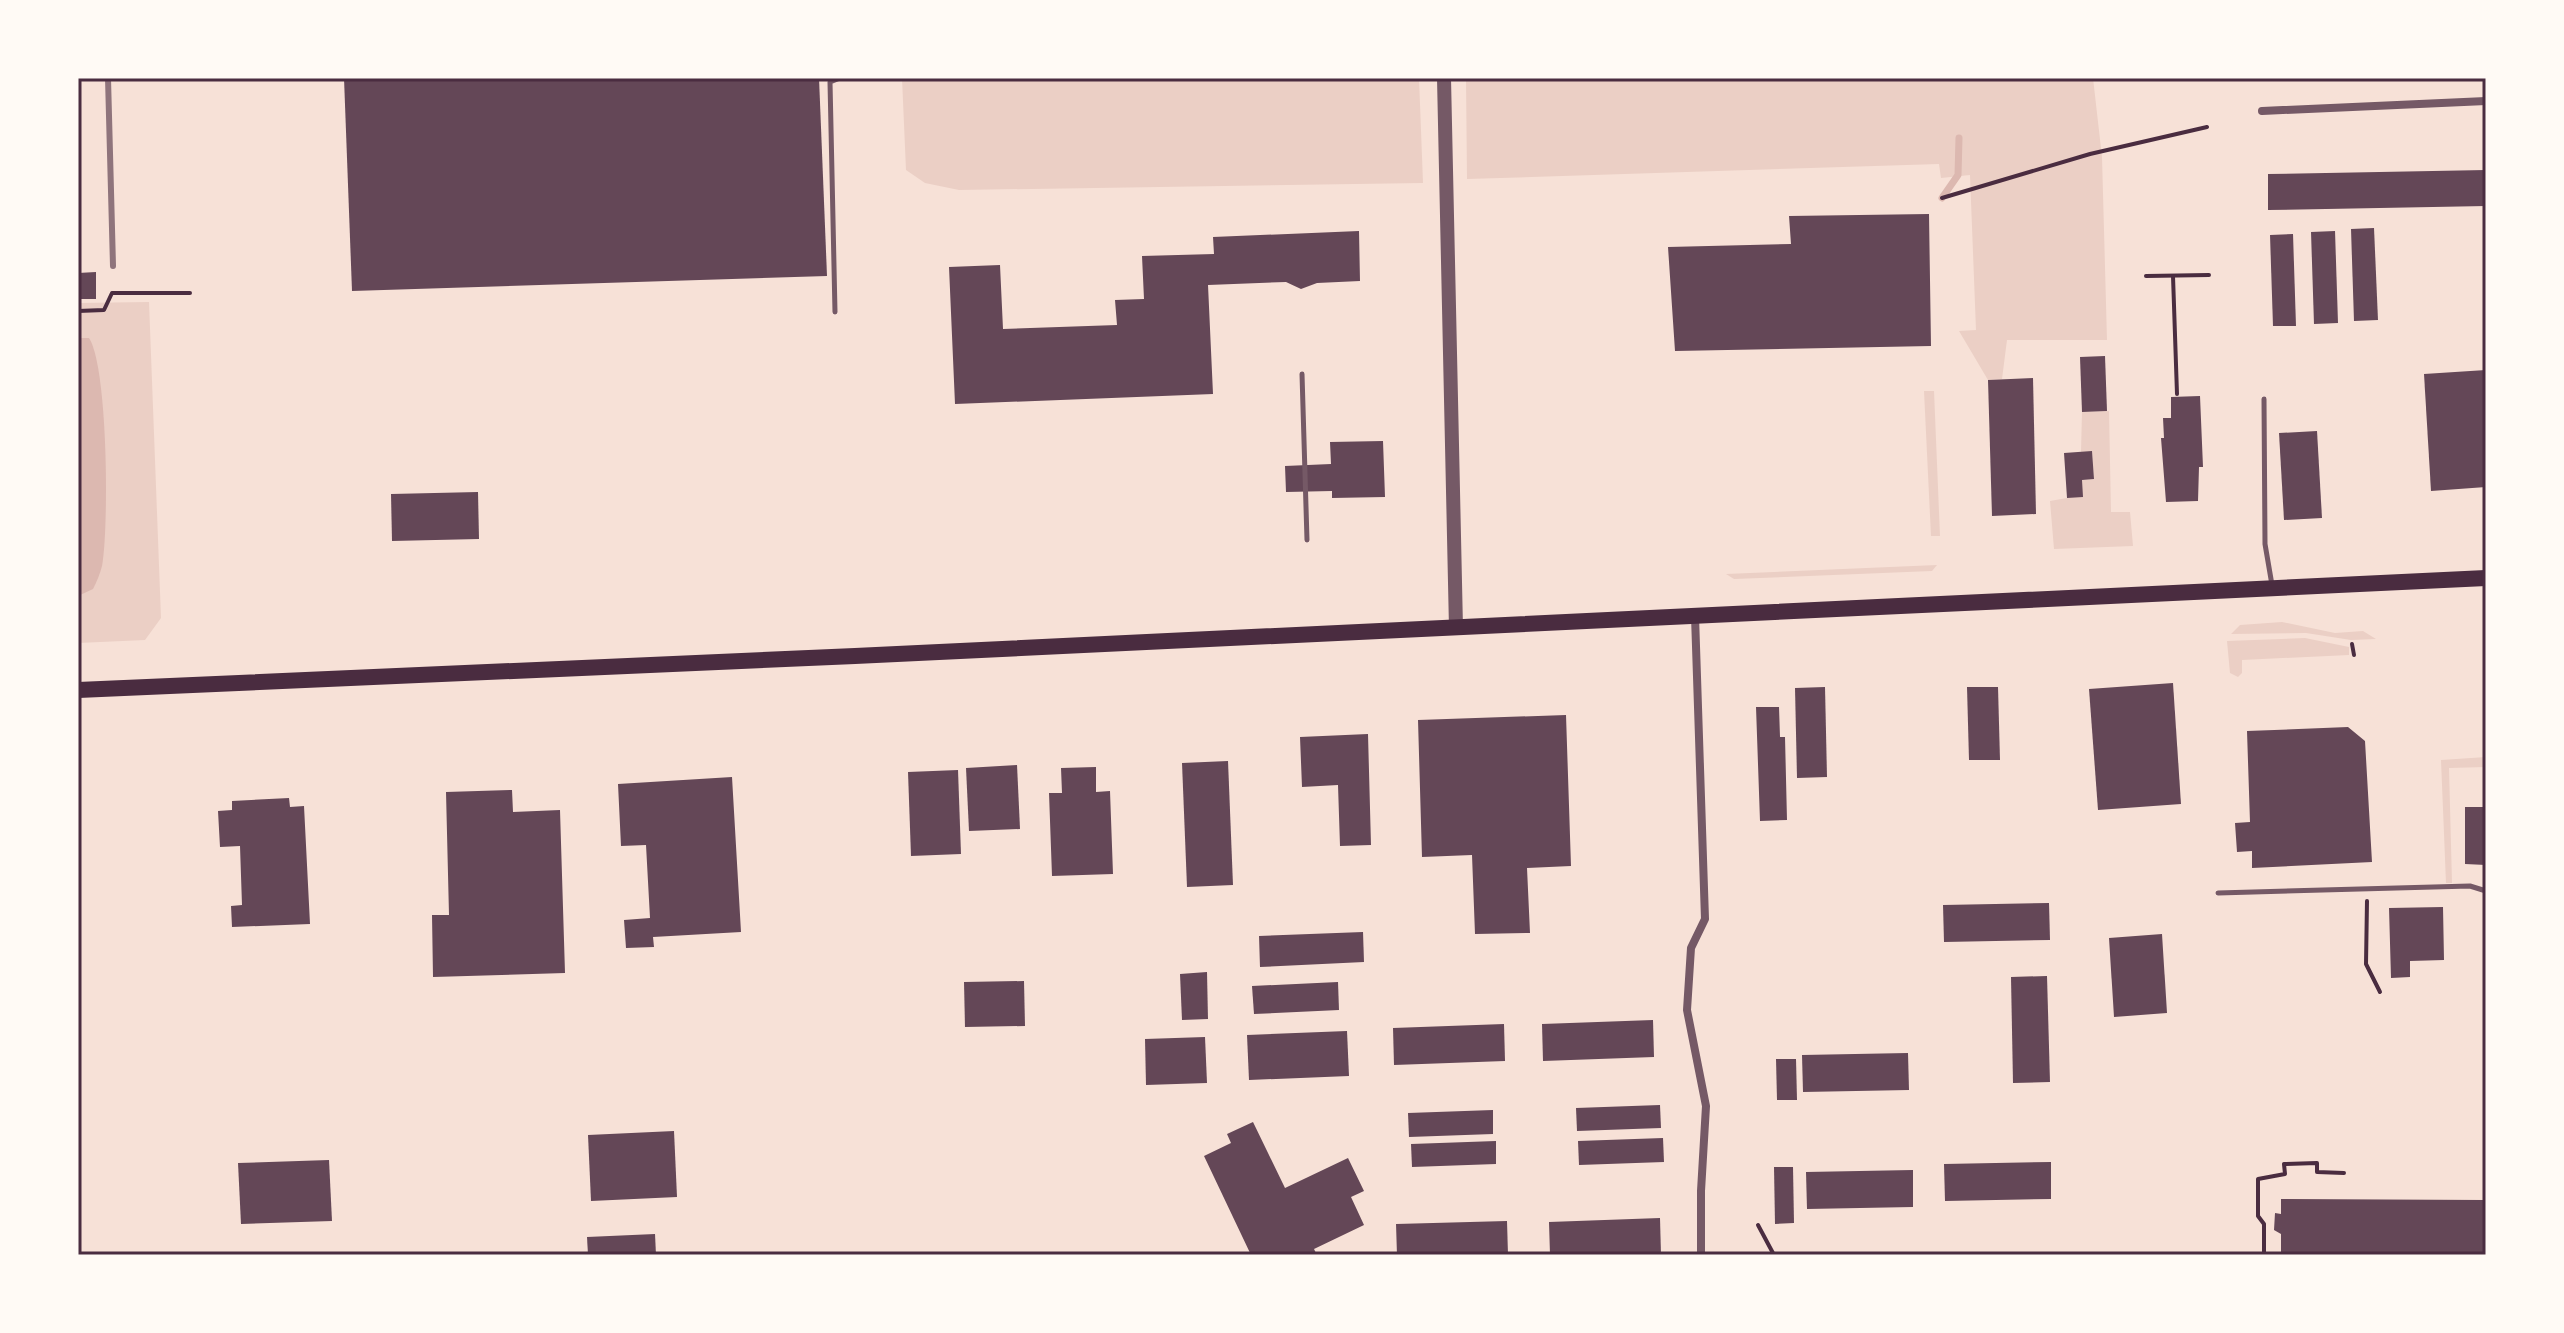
<svg xmlns="http://www.w3.org/2000/svg" width="2564" height="1333" viewBox="0 0 2564 1333" font-family="'Open Sans',sans-serif">
	<style>
		.green { fill: #ebcfc5 }
		.water { fill: #dcb8b0 }
		.lines { fill: none; stroke-linecap: round; stroke-linejoin: round }
		.stream { stroke: #dcb8b0; stroke-width: 7 }
		.building { fill: #644757 }
		.path { stroke: #4a2c40; stroke-width: 4 }
		.service { stroke: #755966; stroke-width: 5 }
		.minor { stroke: #755966; stroke-width: 8 }
		.tertiary { stroke: #755966; stroke-width: 14 }
		.primary { stroke: #4a2c40; stroke-width: 16 }
		.rail { stroke: #8f747c; stroke-width: 6 }
		.neatline { fill: none; stroke: #4a2c40; stroke-width: 3 }
	</style>
	<rect width="100%" height="100%" fill="#f7e1d7"/>
	<g class="green">
		<polygon points="902,78 1419,78 1423,183 959,190 925,183 906,170"/>
		<polygon points="1466,78 2093,78 2102,157 2107,340 2007,340 2002,379 1988,380 1959,331 1976,330 1970,175 1941,178 1939,164 1467,179"/>
		<polygon points="149,302 161,618 145,640 78,643 78,303"/>
		<polygon points="1924,391 1934,391 1940,536 1931,536"/>
		<polygon points="2109,411 2111,512 2130,512 2133,546 2054,549 2050,501 2067,498 2082,480 2094,479 2092,452 2081,452 2082,412"/>
		<polygon points="1937,565 1932,571 1734,579 1726,574"/>
		<polygon points="2282,622 2335,633 2363,631 2376,639 2351,640 2306,633 2231,634 2240,625"/>
		<polygon points="2305,638 2349,647 2349,655 2242,660 2242,673 2238,677 2230,673 2227,641"/>
		<polygon points="2486,757 2486,767 2449,768 2452,883 2446,883 2441,760"/>
	</g>
	<path class="water" d="M78 338H89C108 367 109 528 102 566 100 574 97 581 93 589L78 596Z"/>
	<g class="lines">
		<polyline class="stream" points="1942,198 1958,175 1959,138"/>
	</g>
	<g class="building">
		<polygon points="344,78 819,78 827,276 352,291"/>
		<polygon points="2486,170 2486,206 2268,210 2268,174"/>
		<polygon points="1929,214 1931,346 1675,351 1668,247 1791,244 1789,216"/>
		<polygon points="2374,228 2378,320 2354,321 2351,229"/>
		<polygon points="1359,231 1360,281 1317,283 1301,289 1286,282 1208,285 1213,394 955,404 949,267 1000,265 1003,329 1117,325 1115,300 1144,299 1142,256 1214,254 1213,237"/>
		<polygon points="2335,231 2338,323 2314,324 2311,232"/>
		<polygon points="2293,234 2296,326 2273,326 2270,235"/>
		<polygon points="96,272 96,299 78,299 78,273"/>
		<polygon points="2105,356 2107,411 2082,412 2080,357"/>
		<polygon points="2486,370 2486,487 2431,491 2424,374"/>
		<polygon points="2033,378 2036,514 1992,516 1988,380"/>
		<polygon points="2200,396 2203,467 2199,467 2198,501 2166,502 2161,438 2164,438 2163,418 2171,418 2171,397"/>
		<polygon points="2317,431 2322,518 2284,520 2279,433"/>
		<polygon points="1383,441 1385,497 1332,498 1332,491 1286,492 1285,466 1331,464 1330,442"/>
		<polygon points="2092,451 2094,479 2082,480 2083,497 2067,498 2064,453"/>
		<polygon points="478,492 479,539 392,541 391,494"/>
		<polygon points="2173,683 2181,804 2098,810 2089,689"/>
		<polygon points="1825,687 1827,777 1797,778 1795,688"/>
		<polygon points="1967,687 1998,687 2000,760 1969,760"/>
		<polygon points="1756,707 1779,707 1780,737 1785,737 1787,820 1760,821"/>
		<polygon points="1566,715 1571,866 1527,868 1530,933 1475,934 1472,855 1422,857 1418,720"/>
		<polygon points="2348,727 2365,741 2372,862 2252,868 2252,851 2237,852 2235,823 2250,822 2247,731"/>
		<polygon points="1368,734 1371,845 1340,846 1338,785 1302,787 1300,737"/>
		<polygon points="1228,761 1233,885 1187,887 1182,763"/>
		<polygon points="1017,765 1020,829 969,831 966,768"/>
		<polygon points="1096,767 1096,792 1110,791 1113,874 1052,876 1049,793 1062,793 1061,768"/>
		<polygon points="958,770 961,854 911,856 908,772"/>
		<polygon points="732,777 741,932 653,937 654,947 626,948 624,920 650,918 646,845 621,846 618,784"/>
		<polygon points="512,790 513,812 560,810 565,973 433,977 432,915 449,915 446,792"/>
		<polygon points="289,798 290,807 304,806 310,924 232,927 231,906 242,905 240,846 220,847 218,811 232,810 232,801"/>
		<polygon points="2465,807 2486,807 2486,865 2465,864"/>
		<polygon points="2049,903 2050,940 1944,942 1943,905"/>
		<polygon points="2443,907 2444,960 2410,961 2410,977 2391,978 2389,908"/>
		<polygon points="1363,932 1364,962 1260,967 1259,936"/>
		<polygon points="2162,934 2167,1013 2114,1017 2109,938"/>
		<polygon points="1207,972 1208,1019 1182,1020 1180,974"/>
		<polygon points="2047,976 2050,1082 2013,1083 2011,977"/>
		<polygon points="1024,981 1025,1026 965,1027 964,982"/>
		<polygon points="1338,982 1339,1010 1254,1014 1252,986"/>
		<polygon points="1653,1020 1654,1057 1543,1061 1542,1024"/>
		<polygon points="1504,1024 1505,1061 1394,1065 1393,1028"/>
		<polygon points="1347,1031 1349,1076 1249,1080 1247,1035"/>
		<polygon points="1205,1037 1207,1083 1146,1085 1145,1039"/>
		<polygon points="1908,1053 1909,1090 1803,1092 1802,1055"/>
		<polygon points="1776,1059 1796,1059 1797,1100 1777,1100"/>
		<polygon points="1660,1105 1661,1128 1577,1131 1576,1108"/>
		<polygon points="1493,1110 1493,1134 1409,1137 1408,1113"/>
		<polygon points="1253,1122 1285,1188 1348,1158 1364,1191 1351,1197 1364,1225 1314,1249 1317,1255 1251,1255 1204,1156 1231,1143 1227,1134"/>
		<polygon points="674,1131 677,1197 591,1201 588,1135"/>
		<polygon points="1663,1138 1664,1162 1579,1165 1578,1141"/>
		<polygon points="1496,1141 1496,1164 1412,1167 1411,1144"/>
		<polygon points="329,1160 332,1221 241,1224 238,1163"/>
		<polygon points="2051,1162 2051,1199 1945,1201 1944,1164"/>
		<polygon points="1774,1167 1793,1167 1794,1223 1775,1224"/>
		<polygon points="1913,1170 1913,1207 1807,1209 1806,1172"/>
		<polygon points="2281,1199 2484,1200 2486,1248 2483,1248 2483,1255 2281,1255 2281,1234 2274,1230 2275,1213 2281,1214"/>
		<polygon points="1660,1218 1661,1255 1550,1255 1549,1222"/>
		<polygon points="1507,1221 1508,1255 1397,1255 1396,1224"/>
		<polygon points="655,1234 656,1255 588,1255 587,1237"/>
	</g>
	<g class="lines">
		<g class="path">
			<polyline points="1942,198 2090,154 2207,127"/>
			<polyline points="2146,276 2209,275"/>
			<polyline points="2173,276 2177,394"/>
			<polyline points="78,311 104,310 112,293 190,293"/>
			<polyline points="2352,644 2354,655"/>
			<polyline points="2367,901 2366,964 2380,992"/>
			<polyline points="1758,1225 1774,1255"/>
			<polyline points="2264,1255 2264,1224 2258,1216 2258,1179 2285,1174 2284,1164 2317,1163 2317,1172 2344,1173"/>
		</g>
		<g class="service">
			<polyline points="835,312 830,82 840,78"/>
			<polyline points="1302,374 1307,540"/>
			<polyline points="2264,399 2265,544 2272,585"/>
			<polyline points="2218,893 2470,886 2486,891"/>
		</g>
		<g class="minor">
			<polyline points="2262,111 2486,101"/>
			<polyline points="1695,616 1705,919 1691,948 1687,1010 1706,1106 1701,1191 1701,1255"/>
		</g>
		<polyline class="tertiary" points="1444,78 1456,628"/>
		<polyline class="primary" points="78,690 855,656 2486,578"/>
		<polyline class="rail" points="108,78 113,266"/>
	</g>
	<rect width="2564" height="1333" fill="none" stroke="#fffaf5" stroke-width="160"/>
	<rect x="80" y="80" width="2404" height="1173" class="neatline"/>
</svg>
